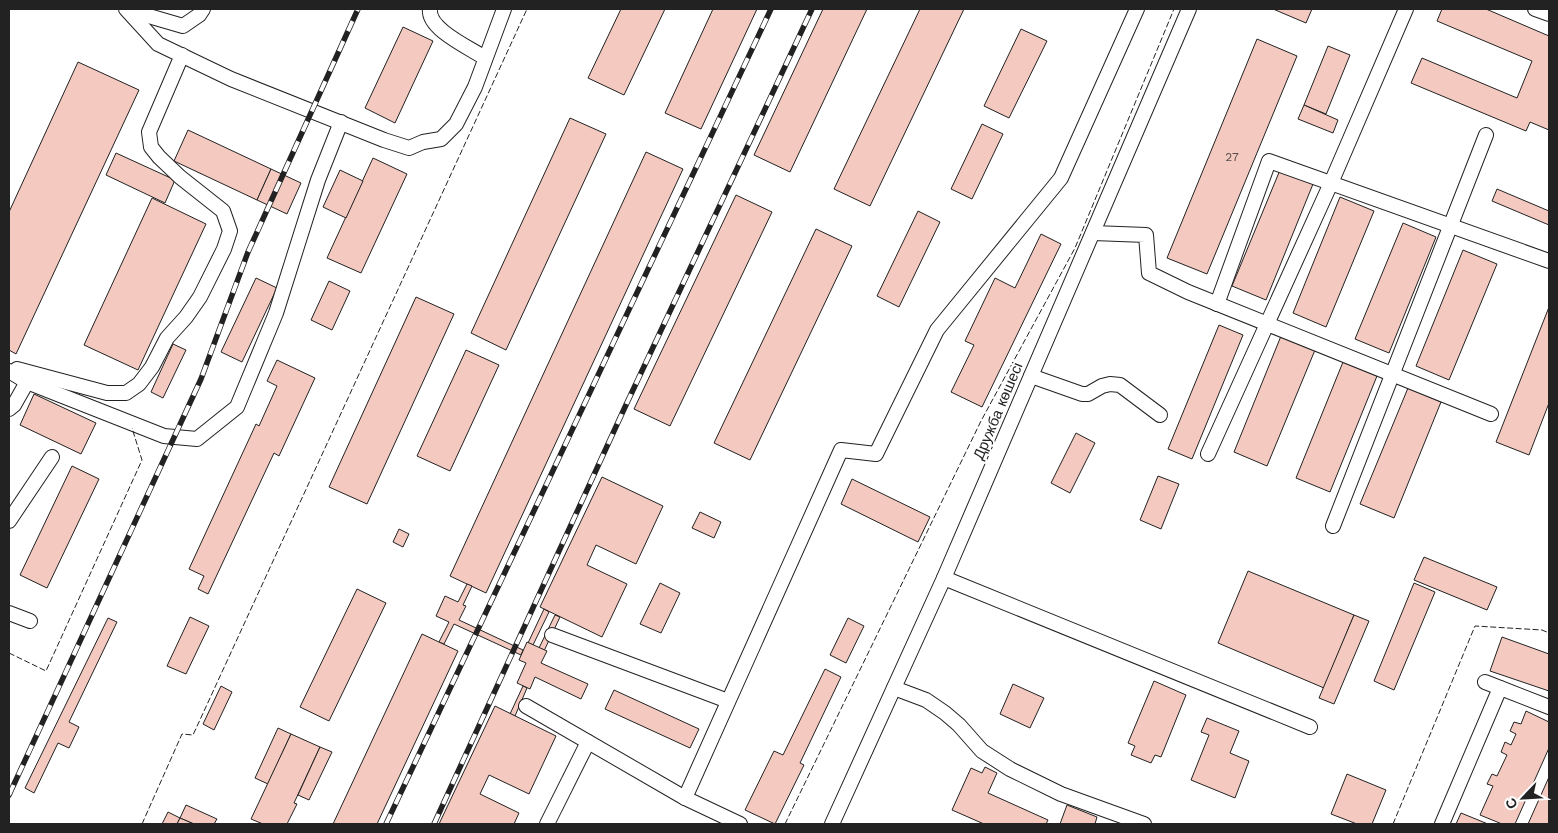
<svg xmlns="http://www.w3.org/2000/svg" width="1558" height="833" viewBox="0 0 1558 833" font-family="'Work Sans',sans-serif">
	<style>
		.building { fill: #f3c9c0; stroke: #222 }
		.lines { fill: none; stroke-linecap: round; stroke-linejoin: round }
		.minor-casing { stroke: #222; stroke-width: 16 }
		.minor { stroke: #fff; stroke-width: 14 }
		.rail-casing { stroke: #222; stroke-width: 5.5 }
		.rail { stroke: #fff; stroke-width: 4; stroke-dasharray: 11; stroke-linecap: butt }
		.fence { stroke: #222; stroke-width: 1; stroke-dasharray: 6 2.5; stroke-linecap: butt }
		.labels { text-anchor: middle; stroke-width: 4; stroke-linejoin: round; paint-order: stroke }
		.number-label { font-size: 12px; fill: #564c4a }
		.street-label { font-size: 15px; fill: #222; stroke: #fff }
	</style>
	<rect width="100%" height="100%" fill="#fff"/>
	<g class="building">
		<polygon points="621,9 665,9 624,95 588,78"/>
		<polygon points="713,9 757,9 701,129 665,113"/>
		<polygon points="823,9 867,9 790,172 754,155"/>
		<polygon points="920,9 964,9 870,206 834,189"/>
		<polygon points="1273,9 1312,9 1306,23"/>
		<polygon points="1442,9 1486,9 1549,36 1549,130 1530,122 1526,131 1411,83 1422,58 1517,98 1532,61 1437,21"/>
		<polygon points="403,27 433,41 395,123 365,108"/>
		<polygon points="1021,29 1047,41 1009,118 984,106"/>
		<polygon points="1257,39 1297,56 1207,274 1167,258"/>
		<polygon points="1328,46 1350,55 1326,114 1304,105"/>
		<polygon points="78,62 139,90 16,354 9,350 9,212"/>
		<polygon points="1304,105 1338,120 1333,133 1298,119"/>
		<polygon points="570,118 606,134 506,350 471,333"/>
		<polygon points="982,124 1003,134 972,199 951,189"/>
		<polygon points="188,130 271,169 257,200 174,161"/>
		<polygon points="646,152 683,169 486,593 450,576"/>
		<polygon points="116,153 175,180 165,203 106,175"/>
		<polygon points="373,158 407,174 361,273 327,258"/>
		<polygon points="271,169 301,183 287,214 257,200"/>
		<polygon points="340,170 363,181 346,218 323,207"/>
		<polygon points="1280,170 1313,184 1266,300 1232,286"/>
		<polygon points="1497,189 1549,211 1549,225 1492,201"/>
		<polygon points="736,195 772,212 670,426 634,409"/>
		<polygon points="1340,197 1374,211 1326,327 1293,313"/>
		<polygon points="152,198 206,224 138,370 84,345"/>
		<polygon points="918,211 940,222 899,307 877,296"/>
		<polygon points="1403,223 1436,237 1389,353 1355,339"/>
		<polygon points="816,229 852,246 750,460 714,443"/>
		<polygon points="1041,234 1061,244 982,407 951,392 974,345 965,341 995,278 1015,288"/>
		<polygon points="1463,250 1497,264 1449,380 1416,366"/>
		<polygon points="256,278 277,288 242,362 221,352"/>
		<polygon points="329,281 350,291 332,330 311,320"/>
		<polygon points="416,297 454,314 367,504 329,487"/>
		<polygon points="1549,307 1549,403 1529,455 1496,442"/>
		<polygon points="1219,325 1243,335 1192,459 1168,449"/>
		<polygon points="1281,336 1315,350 1267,466 1234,452"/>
		<polygon points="173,344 186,350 163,398 151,392"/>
		<polygon points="466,350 499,365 450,471 417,456"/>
		<polygon points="277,360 315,378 279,456 274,453 208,594 198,589 204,576 189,569 256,424 259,426 277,386 267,381"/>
		<polygon points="1343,362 1377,376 1330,492 1296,478"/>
		<polygon points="1408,388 1441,402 1394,518 1360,504"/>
		<polygon points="34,394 96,423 81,454 20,425"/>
		<polygon points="1076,433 1095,443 1070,493 1051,483"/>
		<polygon points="72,466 99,479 47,588 20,575"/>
		<polygon points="1158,476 1179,484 1161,529 1140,520"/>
		<polygon points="602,477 663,506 636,564 596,545 587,565 627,584 602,637 540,607"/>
		<polygon points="852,479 930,517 918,542 841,504"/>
		<polygon points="700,512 721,522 714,538 692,528"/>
		<polygon points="399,529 409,534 403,547 393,542"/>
		<polygon points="1424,557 1497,587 1487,610 1414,580"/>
		<polygon points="1248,571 1354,615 1324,688 1218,643"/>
		<polygon points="660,583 680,593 661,633 640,624"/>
		<polygon points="1414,583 1435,592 1394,690 1374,681"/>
		<polygon points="467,584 472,586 463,605 466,606 459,620 523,650 521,655 454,624 444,644 439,642 449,622 436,616 445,596 458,602"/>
		<polygon points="357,589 386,603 329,721 300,707"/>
		<polygon points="544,609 549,612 533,645 528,643"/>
		<polygon points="555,615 560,617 544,651 539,648"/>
		<polygon points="1354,615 1369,621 1334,704 1319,698"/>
		<polygon points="190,617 209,626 186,674 167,666"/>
		<polygon points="108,618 117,622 69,722 79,727 69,748 58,743 34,793 25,788"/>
		<polygon points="848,618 864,626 846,663 830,655"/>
		<polygon points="422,634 458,651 377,824 333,824"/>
		<polygon points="1502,637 1549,654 1549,691 1490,671"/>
		<polygon points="527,642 547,651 541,663 588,684 581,699 535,677 530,689 517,683 526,663 519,660"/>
		<polygon points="825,669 841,677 800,763 804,765 775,824 745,810 774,751 783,755"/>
		<polygon points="1154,681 1186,695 1161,757 1155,755 1151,763 1131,755 1135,746 1128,743"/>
		<polygon points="1013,684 1044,698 1030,728 1000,714"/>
		<polygon points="221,686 232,692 214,730 203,724"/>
		<polygon points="523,686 527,688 515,716 510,714"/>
		<polygon points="614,690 699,729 690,748 605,709"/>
		<polygon points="495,706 556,736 529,794 489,775 480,794 519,813 514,824 439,824"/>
		<polygon points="1526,711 1549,722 1549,748 1515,824 1502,824 1480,815 1493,786 1487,784 1492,774 1497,776 1507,755 1501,752 1505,742 1511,745 1516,734 1510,731 1514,722 1521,724"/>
		<polygon points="1207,718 1239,731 1230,753 1249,761 1235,798 1191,780 1209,735 1201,732"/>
		<polygon points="278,728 291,734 268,784 255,778"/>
		<polygon points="291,734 320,747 294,803 297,804 287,824 263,824 251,819"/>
		<polygon points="320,747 332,752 309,800 298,795"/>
		<polygon points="985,767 997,773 988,793 1048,820 1046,824 984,824 952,810 971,768 982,773"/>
		<polygon points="1347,774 1386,790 1372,824 1357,824 1331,814"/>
		<polygon points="1549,777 1549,824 1528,824"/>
		<polygon points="186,805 217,819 214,824 194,824 180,818"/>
		<polygon points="1067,805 1097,817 1095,824 1060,824"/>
		<polygon points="168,812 180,818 177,824 162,824"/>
		<polygon points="1461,813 1488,824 1456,824"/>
		<polygon points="180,818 194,824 177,824"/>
	</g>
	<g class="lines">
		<g class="minor-casing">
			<g id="minor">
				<polyline points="126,9 158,44 231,79 384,140 409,148 423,142 441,139 456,124 475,87 504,9"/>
				<path d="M430 9C427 29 470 48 485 58"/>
				<polyline points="1535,9 1549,14"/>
				<polyline points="128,10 183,26 199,15 203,9"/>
				<polyline points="1093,233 1146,235 1149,273 1188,292 1491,414"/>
				<polyline points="1217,304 1269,161 1549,261"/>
				<polyline points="17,369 107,393 126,393 139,384 152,367 167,338 186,317 200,297 224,249 230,231 223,211 180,177 159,157 151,147 149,132 182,55"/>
				<polyline points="9,371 27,382 164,436 197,439 237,407 276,313 318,180 341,122"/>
				<polyline points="1031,376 1082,394 1088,394 1102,386 1110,384 1120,385 1160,415"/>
				<polyline points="9,409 14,405 27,382"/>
				<polyline points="1208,454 1331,183 1406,9"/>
				<polyline points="9,521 52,457"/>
				<polyline points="1333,526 1486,135"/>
				<polyline points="944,578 1310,727"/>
				<polyline points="9,613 30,621"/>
				<polyline points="552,635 728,701"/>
				<polyline points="1485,682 1549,707"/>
				<polyline points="894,688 926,700 945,713 959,725 982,751 1010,769 1061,794 1144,824"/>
				<polyline points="526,706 685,798 740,824"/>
				<polyline points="685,798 841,450 876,454 937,330 1061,178 1137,9"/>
				<polyline points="547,824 588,742"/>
				<polyline points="832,824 944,578 1189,9"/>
				<polyline points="1442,824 1500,688"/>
			</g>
		</g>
		<use href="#minor" class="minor"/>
		<g class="rail-casing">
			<g id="rail">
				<polyline points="9,795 201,379 248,252 358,9"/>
				<polyline points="386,824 771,9"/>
				<polyline points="434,824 625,407 812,9"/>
			</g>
		</g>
		<use href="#rail" class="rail"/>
		<g class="fence">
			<polyline points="9,653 46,671 142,460 132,428"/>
			<polyline points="142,824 182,734 193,735 527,9"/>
			<polyline points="785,824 981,421 1075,248 1174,9"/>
			<polyline points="1393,824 1475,626 1542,630 1549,633"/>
		</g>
	</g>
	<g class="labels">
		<g class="number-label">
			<text x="1232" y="161">27</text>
		</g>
		<g class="street-label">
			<text transform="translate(998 411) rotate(-67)" y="5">Дружба көшесі</text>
		</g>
	</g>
	<rect width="1558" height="833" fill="none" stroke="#222222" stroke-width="20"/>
	<g transform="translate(1523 798) rotate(245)" stroke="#ffffff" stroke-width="4" paint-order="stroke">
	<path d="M0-4L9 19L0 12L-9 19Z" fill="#222222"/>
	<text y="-8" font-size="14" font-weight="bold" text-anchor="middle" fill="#222222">С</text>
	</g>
</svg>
